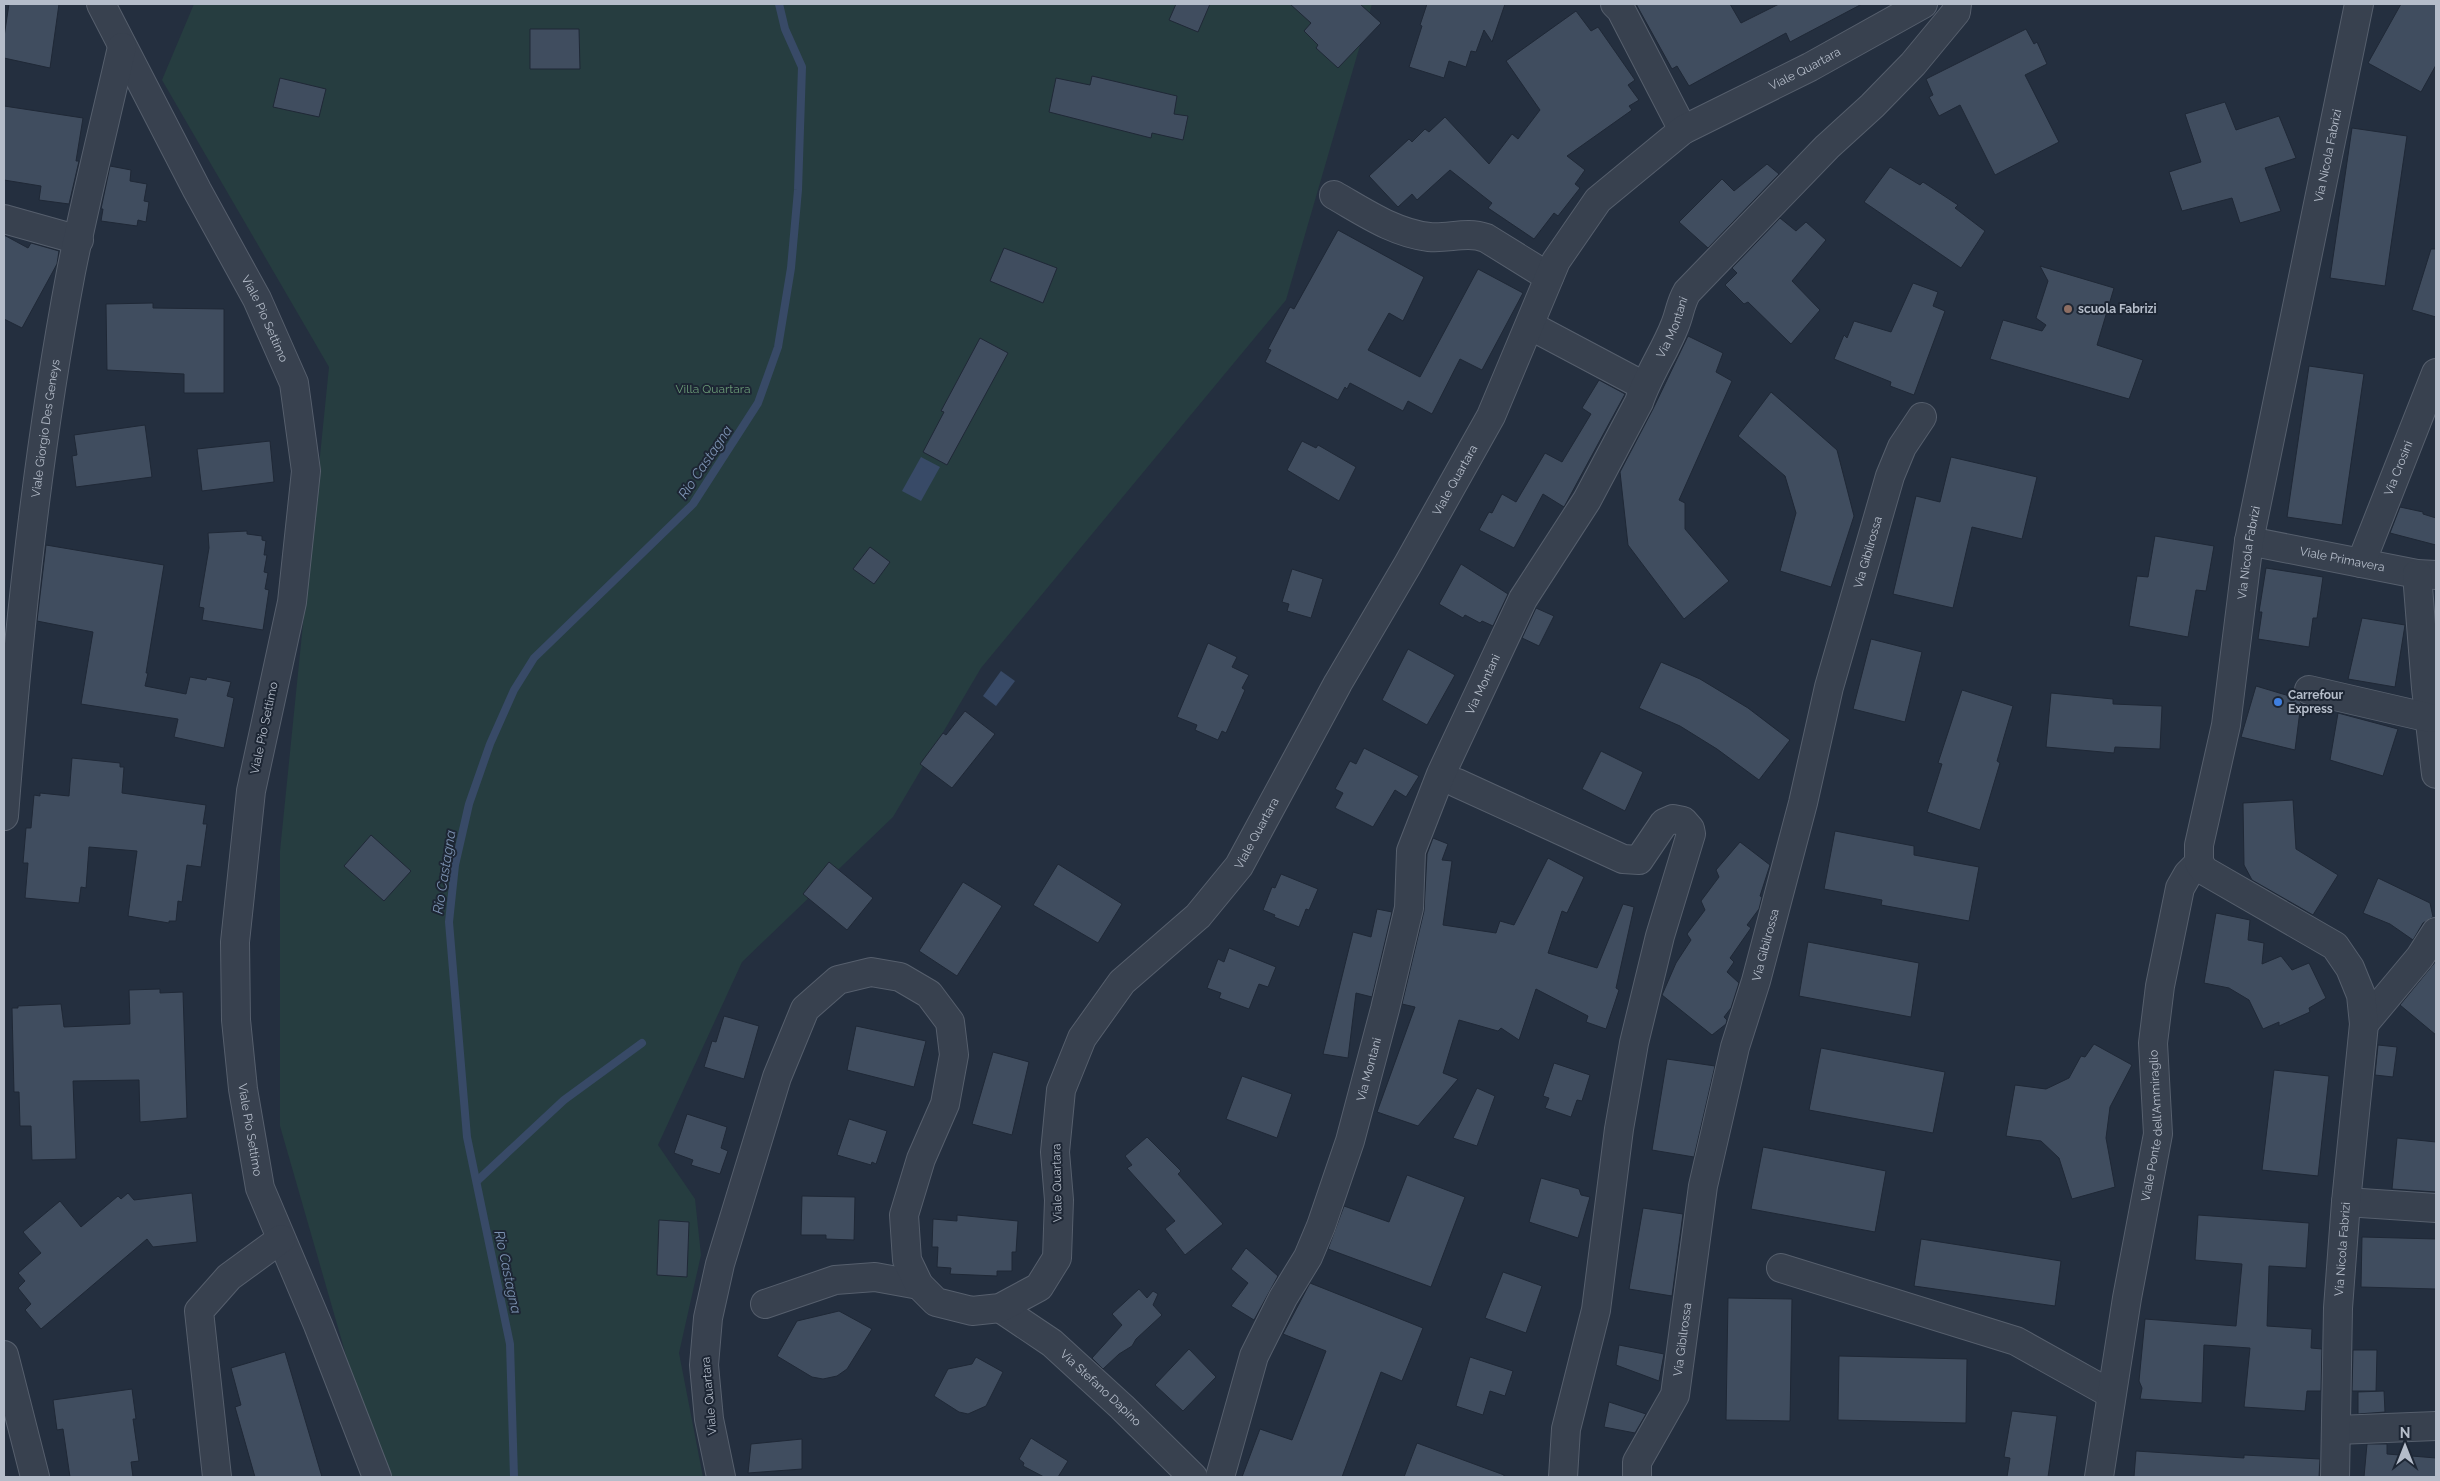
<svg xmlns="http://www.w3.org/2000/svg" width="2440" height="1481" viewBox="0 0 2440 1481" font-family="Raleway,sans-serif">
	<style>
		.green { fill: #263d40 }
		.water { fill: #384a67 }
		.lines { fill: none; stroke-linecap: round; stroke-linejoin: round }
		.stream { stroke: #384a67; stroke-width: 8 }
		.building { fill: #404d5f; stroke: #1f2836 }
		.minor-casing { stroke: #565f6d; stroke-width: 30 }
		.minor { stroke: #38414f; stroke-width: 28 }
		.education-dot { fill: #8d6e63; stroke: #1d2634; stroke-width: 2 }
		.shop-dot { fill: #3f7fe0; stroke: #1d2634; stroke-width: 2 }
		.labels { text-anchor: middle; stroke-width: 4; stroke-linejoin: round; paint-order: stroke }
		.street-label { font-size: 12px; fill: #b5bdca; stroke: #1d2634 }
		.poi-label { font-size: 12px; font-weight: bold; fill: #b5bdca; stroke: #1d2634; text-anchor: start }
		.park-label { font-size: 12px; fill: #6b9b77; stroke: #1d2634 }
		.water-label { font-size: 14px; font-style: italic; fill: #7c92b2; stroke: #1d2634 }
	</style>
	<rect width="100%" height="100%" fill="#242f3f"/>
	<polygon class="green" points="194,4 1372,4 1286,300 981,668 893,817 742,962 658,1145 695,1199 701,1255 679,1353 703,1477 381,1477 280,1126 280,851 329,367 162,80"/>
	<g class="water">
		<polygon points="921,457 940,467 921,501 902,491"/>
		<polygon points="1001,671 1015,681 996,706 983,696"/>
	</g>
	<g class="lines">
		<g class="stream">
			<polyline points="477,1181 564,1100 642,1043"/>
			<polyline points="514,1477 510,1344 467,1137 449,922 455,865 469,804 490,744 514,690 534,658 693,504 758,403 778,347 791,268 798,190 802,67 785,29 779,4"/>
		</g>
	</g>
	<g class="building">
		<polygon points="9,4 59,4 50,68 4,58 4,37"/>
		<polygon points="1176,4 1210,4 1198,32 1169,20"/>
		<polygon points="1290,4 1360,4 1381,23 1338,68 1316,48 1318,45 1304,31 1311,23"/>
		<polygon points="1427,4 1505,4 1492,42 1484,30 1476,52 1471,51 1466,67 1449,61 1444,78 1409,67 1422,26 1420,25"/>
		<polygon points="1636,4 1730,4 1741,23 1779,4 1862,4 1790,42 1786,33 1689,86 1677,66 1672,69"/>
		<polygon points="2401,4 2436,4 2436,65 2421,92 2368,63"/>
		<polygon points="1576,11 1591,31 1598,27 1635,80 1628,85 1639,100 1629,106 1632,110 1567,156 1585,170 1575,184 1580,188 1558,216 1554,213 1534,239 1488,208 1492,203 1450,170 1417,200 1412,194 1398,207 1369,176 1409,139 1412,142 1425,129 1429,132 1445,117 1489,164 1512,134 1518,139 1540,110 1506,61"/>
		<polygon points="530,29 579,29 580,69 530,69"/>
		<polygon points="2026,29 2034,44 2037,42 2047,64 2025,75 2059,142 1995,175 1960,105 1939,116 1929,97 1933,95 1926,79"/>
		<polygon points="1092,76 1177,96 1174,114 1188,116 1183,140 1152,133 1151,138 1049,112 1056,78 1090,85"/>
		<polygon points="280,78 326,89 319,117 273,107"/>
		<polygon points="2225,102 2236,130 2279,116 2296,158 2265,168 2281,211 2240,223 2232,198 2182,211 2169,172 2201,162 2185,114"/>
		<polygon points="4,106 83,118 76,161 79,161 69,204 39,200 41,186 4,180"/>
		<polygon points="2352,128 2407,136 2385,286 2330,278"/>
		<polygon points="1767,164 1779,174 1708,248 1679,222 1722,179 1734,191"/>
		<polygon points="110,166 131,170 130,181 147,184 144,201 149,202 146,222 138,220 137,226 101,221 103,209 101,209"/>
		<polygon points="1890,167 1920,185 1923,182 1958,205 1955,208 1985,231 1961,268 1864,202"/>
		<polygon points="1780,218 1796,231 1806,222 1826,240 1792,281 1820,310 1791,344 1748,302 1744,304 1725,285 1737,273 1732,268"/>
		<polygon points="1338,230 1424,277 1403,321 1389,313 1368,350 1420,377 1478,269 1523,293 1482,370 1460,359 1432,414 1408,401 1403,411 1350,383 1347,389 1345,387 1338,400 1265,362 1271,350 1268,349 1290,307 1294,309"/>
		<polygon points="4,235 28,248 31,243 59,251 57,264 22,328 4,319"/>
		<polygon points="1004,248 1057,268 1043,303 990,281"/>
		<polygon points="2431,249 2436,249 2436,317 2412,310"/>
		<polygon points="2040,266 2114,288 2097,345 2143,360 2129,399 1990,359 2003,320 2042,331 2046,325 2036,318 2048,281"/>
		<polygon points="1913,283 1938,292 1933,306 1945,311 1914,395 1890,386 1891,382 1834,359 1844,335 1847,338 1854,321 1891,332"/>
		<polygon points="153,303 153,308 224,309 224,393 184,393 184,374 107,370 106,304"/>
		<polygon points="1688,336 1723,353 1716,372 1732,381 1679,500 1685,503 1685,529 1729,581 1684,619 1628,545 1620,472 1653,409"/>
		<polygon points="980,338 1008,353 947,465 923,452 944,412 941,411"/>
		<polygon points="2309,366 2364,374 2342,525 2287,517"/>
		<polygon points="1599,380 1625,394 1564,507 1543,494 1514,548 1479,530 1489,512 1492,513 1502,494 1516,502 1545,453 1562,462 1591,414 1582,408"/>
		<polygon points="1771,392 1837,450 1854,516 1831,587 1780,571 1796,513 1785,476 1738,436"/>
		<polygon points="145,425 152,477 76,487 72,456 77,455 74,435"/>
		<polygon points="270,441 274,482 202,491 197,449"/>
		<polygon points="1302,441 1316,448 1318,445 1356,467 1339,501 1287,470"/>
		<polygon points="1951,457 2037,477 2022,539 1972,527 1953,608 1893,594 1916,496 1940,502"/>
		<polygon points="2400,507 2423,512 2423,514 2436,518 2436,545 2390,533"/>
		<polygon points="247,531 247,534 262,536 262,540 266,541 264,555 267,555 264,572 268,573 265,589 269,590 263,630 202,620 204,608 199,607 209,548 208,533"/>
		<polygon points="2155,536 2214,546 2206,591 2196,590 2188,637 2129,626 2137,576 2148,577"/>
		<polygon points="46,545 164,565 146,673 148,673 145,686 186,694 190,677 206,680 207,677 231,682 227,696 234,698 224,748 174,737 178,719 81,704 93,632 37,621"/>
		<polygon points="870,547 890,562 874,584 853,569"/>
		<polygon points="1461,564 1508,594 1493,626 1482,621 1480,623 1465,615 1463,618 1439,604"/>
		<polygon points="2266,568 2323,577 2317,618 2313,618 2309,647 2258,639 2262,612 2259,612"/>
		<polygon points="1292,569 1323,579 1311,618 1287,611 1289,604 1282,602"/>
		<polygon points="1536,608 1554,616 1539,646 1522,638"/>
		<polygon points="2362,618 2405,625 2395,687 2348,679"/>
		<polygon points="1871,639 1922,652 1905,722 1853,709"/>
		<polygon points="1208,643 1237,657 1232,667 1249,675 1242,688 1245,690 1226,733 1222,731 1218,740 1195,730 1197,725 1177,717"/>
		<polygon points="1408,649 1455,675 1427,725 1382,700"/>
		<polygon points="1661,662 1700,679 1748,708 1790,740 1759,780 1717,749 1680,726 1639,708"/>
		<polygon points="2256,686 2296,698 2301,703 2295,750 2241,737"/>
		<polygon points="1962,690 2013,706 1997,761 2000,763 1980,830 1927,812 1942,764 1938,763"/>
		<polygon points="2051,693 2113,699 2113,704 2162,706 2160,749 2115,747 2114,753 2046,747"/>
		<polygon points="965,711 995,734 952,788 920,764 943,733 946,735"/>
		<polygon points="2338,713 2398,729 2383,776 2330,760"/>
		<polygon points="1364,748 1419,776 1406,797 1395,790 1373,827 1335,808 1343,793 1335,789 1350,761 1356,764"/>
		<polygon points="1601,751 1643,772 1625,811 1582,789"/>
		<polygon points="72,758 120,763 120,767 124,767 122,793 206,805 203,824 207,824 201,867 187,865 182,902 178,901 176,921 169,921 169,923 128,916 137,851 89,847 86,888 81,887 79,903 25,898 28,863 23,863 26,828 31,828 34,795 40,796 40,793 69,796"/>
		<polygon points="2293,800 2296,849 2338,875 2313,915 2252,880 2244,865 2243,803"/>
		<polygon points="1835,831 1914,846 1914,855 1979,867 1969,921 1881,905 1882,900 1824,889"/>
		<polygon points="371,835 411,871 384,901 344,866"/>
		<polygon points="1433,838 1448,844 1442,860 1452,861 1443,925 1496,933 1500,921 1514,925 1548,858 1584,877 1567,913 1562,911 1548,953 1597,968 1623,904 1634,907 1616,988 1619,990 1606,1029 1586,1022 1588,1016 1536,989 1519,1040 1501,1028 1498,1031 1459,1020 1443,1073 1458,1079 1418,1126 1377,1112 1415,1007 1402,1004 1424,911 1427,854"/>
		<polygon points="1740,842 1770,865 1760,896 1762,897 1759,909 1747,925 1751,928 1730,958 1734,962 1727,972 1739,983 1731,1008 1724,1017 1727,1020 1726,1024 1712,1035 1662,995 1676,963 1691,940 1687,934 1705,910 1701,901 1719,877 1716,870"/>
		<polygon points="829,862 873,898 847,930 803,894"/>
		<polygon points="1058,864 1122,904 1098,943 1033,905"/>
		<polygon points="1281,874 1318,889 1309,910 1306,909 1299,927 1274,917 1275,915 1263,910 1272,887 1275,888"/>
		<polygon points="2378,878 2430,903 2433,917 2423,923 2413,940 2390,924 2363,913"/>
		<polygon points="963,882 1002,906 957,976 919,951"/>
		<polygon points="1377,909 1392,912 1372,997 1356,993 1348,1058 1323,1054 1353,932 1371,937"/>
		<polygon points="2216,913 2250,920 2248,940 2264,943 2262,964 2281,956 2292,970 2309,963 2326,998 2309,1008 2310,1012 2279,1026 2279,1022 2263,1029 2249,1000 2229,988 2204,983"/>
		<polygon points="1808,942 1919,963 1911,1017 1799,996"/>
		<polygon points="1229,948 1276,967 1268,987 1259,984 1249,1009 1219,998 1221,993 1207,988 1218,959 1224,962"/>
		<polygon points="2436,961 2436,1035 2400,1005"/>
		<polygon points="160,989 160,993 183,992 187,1118 140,1122 139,1080 73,1081 76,1159 32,1160 31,1126 20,1126 19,1092 14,1092 12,1008 18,1008 18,1006 61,1004 64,1027 130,1024 129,990"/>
		<polygon points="724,1016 759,1026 744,1079 704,1067 712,1041 716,1042"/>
		<polygon points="856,1026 926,1041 914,1087 847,1070"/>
		<polygon points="2094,1044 2132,1065 2110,1107 2106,1138 2115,1187 2072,1199 2059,1158 2041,1141 2006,1136 2015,1085 2046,1089 2069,1078 2081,1056 2085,1057"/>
		<polygon points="2378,1045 2397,1047 2393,1077 2375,1075"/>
		<polygon points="1821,1048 1945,1072 1933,1133 1809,1110"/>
		<polygon points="993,1052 1029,1062 1012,1135 972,1124"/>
		<polygon points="1667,1059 1715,1066 1694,1157 1652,1150"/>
		<polygon points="1554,1063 1590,1075 1582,1101 1577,1100 1571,1117 1545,1108 1549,1098 1543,1096"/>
		<polygon points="2274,1070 2329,1076 2318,1176 2262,1170"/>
		<polygon points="1242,1076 1292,1094 1277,1138 1226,1119"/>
		<polygon points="1477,1088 1495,1096 1477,1146 1453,1138"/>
		<polygon points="687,1114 727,1127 721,1148 728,1151 720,1174 691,1165 693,1160 674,1153"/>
		<polygon points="849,1119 887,1131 876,1164 872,1162 871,1165 837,1155"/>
		<polygon points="1147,1137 1181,1171 1178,1174 1223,1224 1185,1255 1165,1229 1175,1221 1127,1168 1132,1165 1125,1156"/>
		<polygon points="2397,1138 2436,1142 2436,1192 2392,1189"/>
		<polygon points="1763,1147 1886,1171 1875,1232 1751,1209"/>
		<polygon points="1407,1175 1465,1197 1431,1287 1328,1249 1344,1206 1389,1222"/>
		<polygon points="1541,1178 1579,1189 1581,1195 1590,1197 1578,1238 1529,1222"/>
		<polygon points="128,1193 134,1200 192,1193 197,1242 153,1247 147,1239 41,1329 25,1310 31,1304 18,1288 25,1281 18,1273 41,1253 23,1232 60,1201 81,1227 118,1196 121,1199"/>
		<polygon points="802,1196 855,1197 854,1240 826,1239 826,1235 801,1235"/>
		<polygon points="1643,1208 1683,1214 1672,1296 1629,1289"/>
		<polygon points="957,1215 1018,1221 1016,1252 1012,1252 1012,1271 997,1271 997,1276 950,1274 951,1268 937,1267 938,1247 932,1247 933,1219 957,1221"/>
		<polygon points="2198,1215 2309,1223 2306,1268 2269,1266 2267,1326 2312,1329 2311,1348 2322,1349 2321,1391 2307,1391 2305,1411 2244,1407 2250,1348 2204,1345 2202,1403 2140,1399 2142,1388 2139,1381 2145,1319 2236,1326 2242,1264 2195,1260"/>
		<polygon points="659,1220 689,1222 687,1277 657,1275"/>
		<polygon points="2362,1237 2436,1239 2436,1289 2361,1287"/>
		<polygon points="1921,1239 2061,1261 2055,1306 1914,1286"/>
		<polygon points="1246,1248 1278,1276 1254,1320 1231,1306 1248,1283 1231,1269"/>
		<polygon points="1503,1272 1542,1286 1526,1333 1485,1318"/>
		<polygon points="1310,1283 1423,1328 1402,1381 1381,1372 1342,1477 1242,1477 1260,1429 1292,1440 1326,1351 1283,1334"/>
		<polygon points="1139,1289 1147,1298 1153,1291 1158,1294 1153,1305 1162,1315 1136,1339 1132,1346 1119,1354 1103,1369 1092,1358 1122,1325 1112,1314"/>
		<polygon points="1728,1298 1792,1299 1790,1421 1726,1420"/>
		<polygon points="839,1311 872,1329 847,1369 837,1376 823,1379 812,1377 777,1356 797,1321"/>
		<polygon points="1619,1345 1664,1354 1659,1381 1616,1365"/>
		<polygon points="1189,1349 1216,1377 1183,1411 1155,1385"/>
		<polygon points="2353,1350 2377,1350 2376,1391 2352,1391"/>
		<polygon points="285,1352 322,1477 255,1477 235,1407 241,1405 231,1368"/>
		<polygon points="1839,1356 1967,1359 1966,1423 1838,1420"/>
		<polygon points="976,1357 1003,1372 986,1406 968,1414 959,1412 934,1396 948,1369 972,1364"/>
		<polygon points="1470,1357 1513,1371 1505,1396 1490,1391 1483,1415 1456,1406"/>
		<polygon points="132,1389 136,1419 133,1419 139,1461 131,1462 133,1477 70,1477 63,1429 57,1430 53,1400"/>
		<polygon points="2384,1391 2385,1412 2358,1414 2358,1392"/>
		<polygon points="1609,1402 1646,1414 1635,1433 1604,1427"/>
		<polygon points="2012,1411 2057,1416 2048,1477 2007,1477 2010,1458 2004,1457"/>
		<polygon points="1031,1438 1068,1461 1058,1477 1044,1477 1023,1466 1024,1463 1019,1459"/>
		<polygon points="802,1439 802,1469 748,1473 751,1444"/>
		<polygon points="1417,1443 1504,1475 1504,1477 1404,1477"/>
		<polygon points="2367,1444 2387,1444 2387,1454 2436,1458 2436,1477 2364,1477"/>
		<polygon points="2136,1451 2244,1458 2244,1455 2320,1459 2319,1477 2134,1477"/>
	</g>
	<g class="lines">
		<g class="minor-casing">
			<g id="minor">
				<path id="s1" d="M101 4 197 190 257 299 294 383 306 471 292 602 251 791 235 942 236 1020 243 1089 260 1188 318 1325 377 1477"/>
				<polyline points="1615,4 1621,10 1683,130"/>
				<path d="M1334 195C1364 212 1394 233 1429 237 1449 239 1466 231 1486 238L1549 277"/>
				<polyline points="4,219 79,240"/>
				<polyline points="1531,326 1644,386"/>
				<path id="s2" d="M2249 541 2417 574 2436 575"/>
				<path id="s3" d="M2361 563 2436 373"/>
				<polyline points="2417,574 2426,688 2436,774"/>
				<polyline points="2309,690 2430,718"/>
				<polyline points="1457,783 1623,859 1639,860 1664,823 1673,819 1683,821 1690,829 1691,834 1660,936 1634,1043 1619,1129 1596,1310 1566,1429 1563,1477"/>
				<path id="s4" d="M4 816C18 634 37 452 71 272 86 197 105 122 122 47"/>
				<polyline points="2364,1024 2420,957 2436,932"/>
				<polyline points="2346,1202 2436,1208"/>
				<polyline points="1781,1268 2016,1341 2111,1394"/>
				<polyline points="765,1304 835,1280 875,1277 919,1285"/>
				<path id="s5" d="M1000 1308 1052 1343 1122 1407 1193 1477"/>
				<polyline points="4,1355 35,1477"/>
				<polyline points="2337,1430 2436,1426"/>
				<polyline points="217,1477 199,1311 229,1277 281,1239"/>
				<path id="s6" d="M721 1477 709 1419 704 1365 708 1318 720 1264 777 1077 805 1009 838 980 871 972 900 977 929 994 950 1022 954 1055 945 1104 921 1159 904 1215 907 1260 919 1285 936 1302 972 1311 1000 1308 1039 1287 1057 1258 1059 1200 1055 1152 1061 1090 1082 1038 1122 982 1198 916 1239 866 1338 683 1408 564 1491 416 1556 261 1598 200 1683 130 1810 67 1923 4"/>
				<path id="s7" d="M1220 1477 1254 1356 1283 1298 1308 1257 1321 1226 1350 1141 1385 1009 1409 908 1411 851 1441 774 1523 599 1587 500 1639 402C1648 375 1665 351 1675 325 1680 313 1680 304 1687 292L1827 147 1872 106 1913 64 1956 12 1957 4"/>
				<path id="s8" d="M1637 1477V1462L1675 1395 1703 1186 1735 1047 1756 981 1803 803 1829 687 1890 476 1902 447 1922 417"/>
				<path id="s9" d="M2099 1477 2127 1298 2158 1134 2153 1043 2160 986 2180 888 2188 874 2199 863"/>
				<path id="s10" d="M2335 1477 2338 1308 2346 1202 2364 1024 2361 995 2350 968 2335 946 2205 871 2199 863V845L2226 725 2249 541 2359 4"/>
			</g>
		</g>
		<use href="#minor" class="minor"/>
	</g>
	<circle class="education-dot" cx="2068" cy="309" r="5"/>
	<circle class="shop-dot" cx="2278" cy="702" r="5"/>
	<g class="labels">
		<g class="street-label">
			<text dy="4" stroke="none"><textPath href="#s6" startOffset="2566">Viale Quartara</textPath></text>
			<text dy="4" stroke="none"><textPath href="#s10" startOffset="1419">Via Nicola Fabrizi</textPath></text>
			<text dy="4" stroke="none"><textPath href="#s1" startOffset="355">Viale Pio Settimo</textPath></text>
			<text dy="4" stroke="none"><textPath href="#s7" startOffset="1246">Via Montani</textPath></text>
			<text dy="4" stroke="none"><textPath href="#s4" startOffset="390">Viale Giorgio Des Geneys</textPath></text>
			<text dy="4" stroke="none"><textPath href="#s3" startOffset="102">Via Crosini</textPath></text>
			<text dy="4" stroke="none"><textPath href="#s6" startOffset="2004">Viale Quartara</textPath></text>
			<text dy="4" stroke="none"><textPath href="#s8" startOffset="958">Via Gibilrossa</textPath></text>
			<text dy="4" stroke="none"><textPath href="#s10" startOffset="1014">Via Nicola Fabrizi</textPath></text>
			<text dy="4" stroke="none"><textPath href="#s2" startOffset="95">Viale Primavera</textPath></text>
			<text dy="4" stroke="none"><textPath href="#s7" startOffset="841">Via Montani</textPath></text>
			<text transform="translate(264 728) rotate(-78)" y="4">Viale Pio Settimo</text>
			<text dy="4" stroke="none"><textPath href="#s6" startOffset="1599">Viale Quartara</textPath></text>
			<text dy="4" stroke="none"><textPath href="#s8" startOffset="552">Via Gibilrossa</textPath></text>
			<text dy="4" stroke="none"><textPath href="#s7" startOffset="436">Via Montani</textPath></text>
			<text dy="4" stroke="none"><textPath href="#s9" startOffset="356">Viale Ponte dell'Ammiraglio</textPath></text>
			<text dy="4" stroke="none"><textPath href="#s1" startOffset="1180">Viale Pio Settimo</textPath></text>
			<text transform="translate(1057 1183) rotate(-91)" y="4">Viale Quartara</text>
			<text dy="4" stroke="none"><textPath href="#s10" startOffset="228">Via Nicola Fabrizi</textPath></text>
			<text dy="4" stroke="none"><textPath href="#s8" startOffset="148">Via Gibilrossa</textPath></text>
			<text dy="4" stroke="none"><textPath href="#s5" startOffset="129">Via Stefano Dapino</textPath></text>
			<text transform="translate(709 1396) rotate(-95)" y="4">Viale Quartara</text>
		</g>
		<g class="poi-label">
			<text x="2078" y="313">scuola Fabrizi</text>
			<text x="2288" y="699">Carrefour<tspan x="2288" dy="14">Express</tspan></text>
		</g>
		<g class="park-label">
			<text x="713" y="393">Villa Quartara</text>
		</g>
		<g class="water-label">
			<text transform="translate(705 462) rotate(-56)" y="5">Rio Castagna</text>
			<text transform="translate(444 872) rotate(-81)" y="5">Rio Castagna</text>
			<text transform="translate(508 1272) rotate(78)" y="5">Rio Castagna</text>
		</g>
	</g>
	<rect width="2440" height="1481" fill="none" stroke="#b5bdca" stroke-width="10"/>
	<g transform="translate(2405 1446)" stroke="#1d2634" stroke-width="4" paint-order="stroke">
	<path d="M0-4L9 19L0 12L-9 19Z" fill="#b5bdca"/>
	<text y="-8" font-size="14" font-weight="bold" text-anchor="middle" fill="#b5bdca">N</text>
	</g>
</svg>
